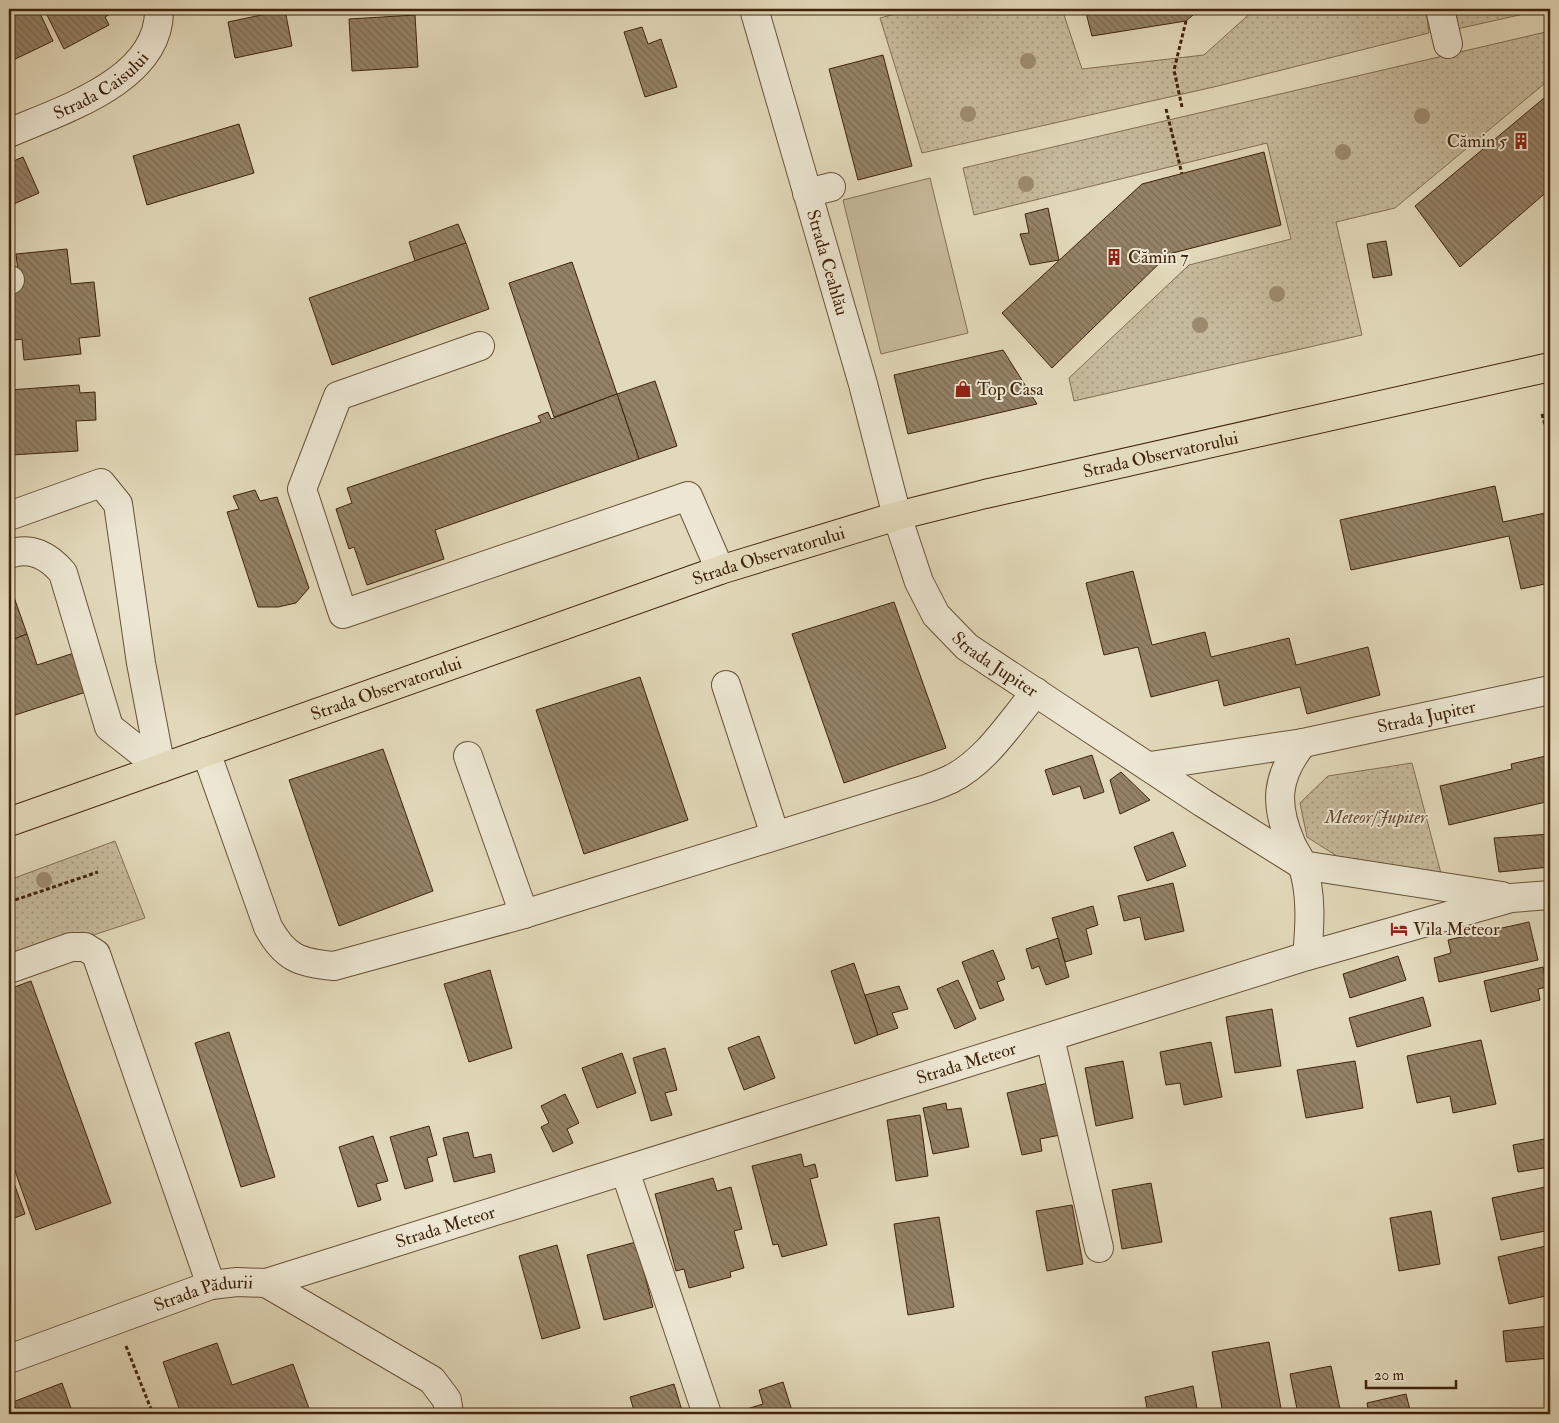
<svg xmlns="http://www.w3.org/2000/svg" width="1559" height="1423" viewBox="0 0 1559 1423" font-family="'IM FELL Double Pica',serif">
	<style>
		.grass { fill: url(#grass-dots); stroke: #836f53 }
		.pitch { fill: #c6ba9c; stroke: #836f53 }
		.building { fill: url(#building-back-hatch); stroke: #40240a }
		.lines { fill: none; stroke-linecap: round; stroke-linejoin: round }
		.minor-casing { stroke: #685136; stroke-width: 30 }
		.major-casing { stroke: #40240a; stroke-width: 30 }
		.path { stroke: #40240a; stroke-width: 3; stroke-dasharray: 4 2.5; stroke-linecap: butt }
		.minor { stroke: #ece6d2; stroke-width: 28 }
		.major { stroke: #e2d9ba; stroke-width: 28 }
		.tree { fill: #9c8a6d }
		.labels { text-anchor: middle; stroke-width: 4; stroke-linejoin: round; paint-order: stroke }
		.street-label { font-size: 18px; fill: #40240a; stroke: #ece6d2 }
		.poi-label { font-size: 18px; fill: #40240a; stroke: #ece6d2; text-anchor: start }
		.park-label { font-size: 18px; font-style: italic; fill: #624a2e; stroke: #ece6d2 }
	</style>
	<defs>
		<pattern id="grass-dots" width="8" height="8" patternUnits="userSpaceOnUse" patternTransform="scale(1.25)"><rect width="8" height="8" fill="#c6ba9c"/><path d="M2 2h.1M6 6h.1" fill="none" stroke="#a2977d" stroke-width="1.8" stroke-linecap="round"/></pattern>
		<pattern id="building-back-hatch" width="6" height="6" patternUnits="userSpaceOnUse" patternTransform="scale(1.25)"><rect width="6" height="6" fill="#948266"/><path d="M-1 5l2 2M0 0l6 6M5-1l2 2" fill="none" stroke="#7a6a52"/></pattern>
	</defs>
	<rect width="100%" height="100%" fill="#e2d9ba"/>
	<filter id="stains"><feTurbulence type="fractalNoise" baseFrequency=".004" numOctaves="4"/><feColorMatrix values="0 0 0 0 .2 0 0 0 0 .09 0 0 0 0 .02 0 0 0 .5 -.17"/></filter>
	<radialGradient id="worn" r=".72"><stop offset=".6" stop-color="#630" stop-opacity="0"/><stop offset="1" stop-color="#630" stop-opacity=".3"/></radialGradient>
	<g class="grass">
		<polygon points="913,9 1062,9 1082,69 1204,55 1255,9 1426,9 1429,33 1218,86 922,153 880,18"/>
		<polygon points="1453,9 1546,9 1457,29"/>
		<polygon points="1550,31 1550,79 1395,208 1336,222 1362,335 1074,401 1069,378 1189,265 1291,239 1267,143 974,215 963,168"/>
		<polygon points="1412,763 1443,881 1343,860 1307,837 1300,803 1328,776"/>
		<polygon points="115,841 145,918 9,963 9,880"/>
	</g>
	<polygon class="pitch" points="930,178 968,333 881,354 843,200"/>
	<g class="building">
		<polygon points="9,9 38,9 53,41 9,62"/>
		<polygon points="44,9 110,9 112,13 105,17 109,25 64,49"/>
		<polygon points="1085,9 1200,9 1186,21 1092,36"/>
		<polygon points="285,10 292,46 235,58 228,22"/>
		<polygon points="415,15 418,67 352,71 349,19"/>
		<polygon points="642,27 648,44 661,39 677,87 645,97 624,32"/>
		<polygon points="883,55 912,166 858,180 829,69"/>
		<polygon points="1550,93 1550,189 1460,267 1415,206"/>
		<polygon points="239,124 254,173 147,205 133,156"/>
		<polygon points="1264,152 1281,225 1169,254 1052,368 1002,313 1142,184"/>
		<polygon points="23,157 39,193 9,206 9,163"/>
		<polygon points="1048,208 1059,260 1030,265 1020,234 1029,233 1025,214"/>
		<polygon points="458,224 466,243 415,261 409,242"/>
		<polygon points="1386,241 1392,275 1373,278 1367,244"/>
		<polygon points="466,243 489,309 332,365 309,298"/>
		<polygon points="67,249 71,284 94,282 100,336 79,338 81,354 24,360 22,339 9,341 9,290 20,289 16,254"/>
		<polygon points="572,262 617,394 554,417 509,283"/>
		<polygon points="1003,350 1037,404 908,434 894,375"/>
		<polygon points="655,381 677,446 639,459 617,394"/>
		<polygon points="79,385 80,393 95,392 96,420 76,421 78,451 11,455 9,390"/>
		<polygon points="617,394 639,459 435,530 444,559 367,585 354,547 349,549 336,509 352,503 347,488 541,422 538,416 548,412 551,419"/>
		<polygon points="1495,486 1503,522 1550,512 1550,583 1521,589 1509,536 1351,570 1340,520"/>
		<polygon points="255,490 260,501 277,497 309,588 296,603 278,607 258,607 227,512 239,509 233,496"/>
		<polygon points="1133,571 1152,645 1205,632 1211,657 1289,638 1296,665 1368,647 1380,695 1307,714 1300,687 1224,706 1218,680 1151,697 1138,647 1104,655 1086,583"/>
		<polygon points="9,583 27,634 9,641"/>
		<polygon points="894,602 946,748 844,783 792,634"/>
		<polygon points="27,634 37,665 74,653 86,692 9,717 9,641"/>
		<polygon points="640,677 688,820 584,854 536,710"/>
		<polygon points="383,749 433,891 339,926 289,780"/>
		<polygon points="1092,755 1104,792 1084,799 1080,786 1053,795 1045,770"/>
		<polygon points="1550,755 1550,801 1449,825 1440,786 1512,769 1511,764"/>
		<polygon points="1121,772 1150,800 1120,814 1110,780"/>
		<polygon points="1173,832 1186,866 1147,881 1134,847"/>
		<polygon points="1550,834 1550,867 1499,872 1494,838"/>
		<polygon points="1173,883 1184,931 1145,940 1140,917 1124,921 1118,896"/>
		<polygon points="1093,906 1098,925 1086,929 1092,954 1065,962 1052,918"/>
		<polygon points="1529,922 1538,960 1439,982 1434,958 1451,953 1448,940"/>
		<polygon points="1058,938 1069,977 1046,985 1039,966 1032,969 1026,949"/>
		<polygon points="993,950 1005,979 997,982 1004,1000 980,1009 962,962"/>
		<polygon points="1398,956 1406,980 1350,998 1343,974"/>
		<polygon points="854,963 878,1035 855,1044 831,971"/>
		<polygon points="1543,967 1547,987 1538,989 1540,1000 1491,1012 1484,981"/>
		<polygon points="490,970 512,1048 469,1062 444,984"/>
		<polygon points="958,980 976,1019 955,1029 937,989"/>
		<polygon points="31,981 111,1203 36,1230 9,1154 9,989"/>
		<polygon points="899,986 908,1009 892,1013 898,1028 878,1035 865,995"/>
		<polygon points="1423,997 1431,1026 1357,1047 1349,1018"/>
		<polygon points="1272,1009 1281,1066 1235,1073 1226,1017"/>
		<polygon points="229,1032 275,1177 241,1187 195,1043"/>
		<polygon points="759,1036 775,1078 744,1090 728,1048"/>
		<polygon points="1481,1040 1496,1104 1453,1113 1450,1096 1417,1103 1407,1056"/>
		<polygon points="1211,1042 1222,1097 1184,1105 1180,1083 1166,1085 1160,1052"/>
		<polygon points="665,1048 677,1090 665,1093 672,1115 651,1121 633,1058"/>
		<polygon points="622,1053 636,1093 597,1108 582,1068"/>
		<polygon points="1123,1061 1133,1118 1096,1126 1085,1068"/>
		<polygon points="1355,1061 1363,1108 1306,1118 1297,1070"/>
		<polygon points="1048,1083 1060,1135 1040,1139 1042,1151 1022,1155 1007,1093"/>
		<polygon points="565,1094 579,1123 567,1129 573,1143 553,1152 541,1127 549,1123 541,1106"/>
		<polygon points="946,1103 947,1110 961,1108 969,1147 933,1154 923,1108"/>
		<polygon points="920,1115 928,1176 896,1181 887,1120"/>
		<polygon points="429,1126 437,1155 427,1158 433,1181 405,1189 390,1137"/>
		<polygon points="468,1132 474,1158 491,1154 495,1172 454,1182 443,1138"/>
		<polygon points="373,1136 388,1181 376,1184 381,1200 358,1207 339,1147"/>
		<polygon points="1550,1138 1550,1167 1518,1172 1513,1145"/>
		<polygon points="801,1154 804,1167 815,1164 818,1177 810,1179 827,1245 782,1257 778,1244 773,1245 752,1166"/>
		<polygon points="9,1169 25,1214 9,1220"/>
		<polygon points="713,1178 717,1191 731,1187 742,1229 734,1231 744,1268 730,1272 731,1277 689,1288 684,1269 676,1271 655,1194"/>
		<polygon points="1151,1183 1162,1242 1122,1249 1112,1190"/>
		<polygon points="1550,1186 1550,1230 1501,1240 1492,1198"/>
		<polygon points="1072,1205 1083,1264 1047,1271 1036,1211"/>
		<polygon points="1431,1211 1440,1264 1399,1271 1390,1218"/>
		<polygon points="939,1217 954,1307 908,1315 894,1224"/>
		<polygon points="636,1242 653,1307 604,1320 587,1255"/>
		<polygon points="557,1245 580,1328 542,1339 519,1256"/>
		<polygon points="1550,1245 1550,1295 1509,1304 1498,1257"/>
		<polygon points="1550,1326 1550,1358 1506,1362 1503,1331"/>
		<polygon points="1269,1342 1282,1414 1223,1414 1212,1352"/>
		<polygon points="217,1343 232,1385 293,1364 311,1414 242,1414 241,1411 233,1414 181,1414 163,1362"/>
		<polygon points="1331,1366 1341,1414 1298,1414 1290,1374"/>
		<polygon points="783,1382 793,1414 738,1414 737,1412 763,1404 759,1390"/>
		<polygon points="62,1383 73,1414 18,1414 13,1402"/>
		<polygon points="674,1384 683,1414 635,1414 630,1397"/>
		<polygon points="1193,1386 1198,1414 1148,1414 1145,1397"/>
		<polygon points="1406,1394 1411,1414 1369,1414 1367,1403"/>
	</g>
	<g class="lines">
		<g class="minor-casing">
			<g id="minor">
				<path id="s1" d="M754 9 863 384 897 516 919 582 936 615 967 647 1203 803 1302 865 1502 896"/>
				<polyline points="1440,9 1448,44"/>
				<path id="s2" d="M9 133C62 110 161 80 159 9"/>
				<polyline points="807,193 831,187"/>
				<polyline points="9,280 10,280"/>
				<polyline points="480,346 338,396 302,489 343,614 688,496 720,570"/>
				<polyline points="9,516 101,483 118,504 141,663 161,768"/>
				<path d="M9 554C31 546 49 556 63 573L109 727 161 768"/>
				<polyline points="726,685 775,835"/>
				<path d="M1303 743C1276 776 1274 804 1291 843 1294 850 1299 857 1302 864 1312 893 1310 926 1307 956"/>
				<path d="M206 752 268 927C285 958 300 963 334 966L524 914 926 789C934 786 943 783 951 779 987 761 1011 721 1036 692"/>
				<polyline points="468,756 524,914"/>
				<path id="s3" d="M1150 766 1303 743 1550 690"/>
				<polyline points="9,969 71,947 85,947 96,954 211,1285"/>
				<polyline points="1050,1038 1099,1248"/>
				<polyline points="625,1171 707,1414"/>
				<path id="s4" d="M266 1283 1307 956 1511 898 1550 895"/>
				<path id="s5" d="M9 1359 211 1285 237 1282 266 1283 432 1380 447 1400 449 1414"/>
			</g>
		</g>
		<g class="major-casing">
			<g id="major">
				<path id="s6" d="M9 822 720 570 897 516 985 494 1550 367"/>
			</g>
		</g>
		<g class="path">
			<polyline points="1182,107 1174,70 1186,21"/>
			<polyline points="1166,109 1182,174"/>
			<polyline points="1542,414 1550,443"/>
			<polyline points="9,902 98,872"/>
			<polyline points="126,1346 153,1414"/>
		</g>
		<use href="#minor" class="minor"/>
		<use href="#major" class="major"/>
	</g>
	<g class="tree">
		<circle cx="1028" cy="61" r="8"/>
		<circle cx="968" cy="114" r="8"/>
		<circle cx="1422" cy="116" r="8"/>
		<circle cx="1343" cy="152" r="8"/>
		<circle cx="1026" cy="184" r="8"/>
		<circle cx="1277" cy="294" r="8"/>
		<circle cx="1200" cy="325" r="8"/>
		<circle cx="44" cy="880" r="8"/>
	</g>
	<defs>
		<g id="building-bare" transform="scale(1.35)"><path d="M-4-6H4V6H1V3H-1V6H-4ZM-2.5-4.3h1.7v1.8h-1.7ZM.8-4.3h1.7v1.8H.8ZM-2.5-1h1.7V.8h-1.7ZM.8-1h1.7V.8H.8Z" fill="#8f2418" stroke="#ece6d2" stroke-width="2.5" paint-order="stroke"/></g>
		<g id="shop-bare" transform="scale(1.35)"><path d="M-5-2.5h2.3a2.7 3.5 0 0 1 5.4 0H5L5.5 6h-11ZM-1.5-2.5h3a1.5 2.3 0 0 0-3 0Z" fill="#8f2418" stroke="#ece6d2" stroke-width="2.5" paint-order="stroke"/></g>
		<g id="hotel-bare" transform="scale(1.35)"><path d="M-6-4.5h1.5V1H6V5H4.5V3h-9V5H-6ZM-4 0a1.8 1.8 0 1 1 3.6 0ZM.5 0V-2.5h3Q6-2.5 6 0Z" fill="#8f2418" stroke="#ece6d2" stroke-width="2.5" paint-order="stroke"/></g>
	</defs>
	<g fill-rule="evenodd">
		<use href="#building-bare" x="1521" y="141"/>
		<use href="#building-bare" x="1114" y="257"/>
		<use href="#shop-bare" x="963" y="389"/>
		<use href="#hotel-bare" x="1399" y="929"/>
	</g>
	<g class="labels">
		<g class="street-label">
			<text dy="6" stroke="none"><textPath href="#s2" startOffset="104">Strada Caisului</textPath></text>
			<text dy="6" stroke="none"><textPath href="#s1" startOffset="264">Strada Ceahlău</textPath></text>
			<text dy="6" stroke="none"><textPath href="#s6" startOffset="1210">Strada Observatorului</textPath></text>
			<text dy="6" stroke="none"><textPath href="#s6" startOffset="805">Strada Observatorului</textPath></text>
			<text dy="6" stroke="none"><textPath href="#s1" startOffset="711">Strada Jupiter</textPath></text>
			<text dy="6" stroke="none"><textPath href="#s6" startOffset="400">Strada Observatorului</textPath></text>
			<text dy="6" stroke="none"><textPath href="#s3" startOffset="281">Strada Jupiter</textPath></text>
			<text dy="6" stroke="none"><textPath href="#s4" startOffset="734">Strada Meteor</textPath></text>
			<text dy="6" stroke="none"><textPath href="#s4" startOffset="188">Strada Meteor</textPath></text>
			<text dy="6" stroke="none"><textPath href="#s5" startOffset="206">Strada Pădurii</textPath></text>
		</g>
		<g class="poi-label">
			<text x="1507" y="147" text-anchor="end">Cămin 5</text>
			<text x="1128" y="263">Cămin 7</text>
			<text x="977" y="395">Top Casa</text>
			<text x="1413" y="935">Vila Meteor</text>
		</g>
		<g class="park-label">
			<text x="1376" y="823">Meteor/Jupiter</text>
		</g>
	</g>
	<rect width="1559" height="1423" fill="none" stroke="#e2d9ba" stroke-width="30"/>
	<rect x="10" y="10" width="1539" height="1403" fill="none" stroke="#40240a" stroke-width="2.5"/>
	<rect x="15" y="15" width="1529" height="1393" fill="none" stroke="#40240a"/>
	<path d="M1366 1380v8h90v-8" fill="none" stroke="#40240a" stroke-width="2.5"/>
	<text x="1374" y="1380" font-size="15" fill="#40240a" stroke="#ece6d2" stroke-width="4" paint-order="stroke">20 m</text>
	<rect width="100%" height="100%" filter="url(#stains)"/>
	<rect width="100%" height="100%" fill="url(#worn)"/>
</svg>
